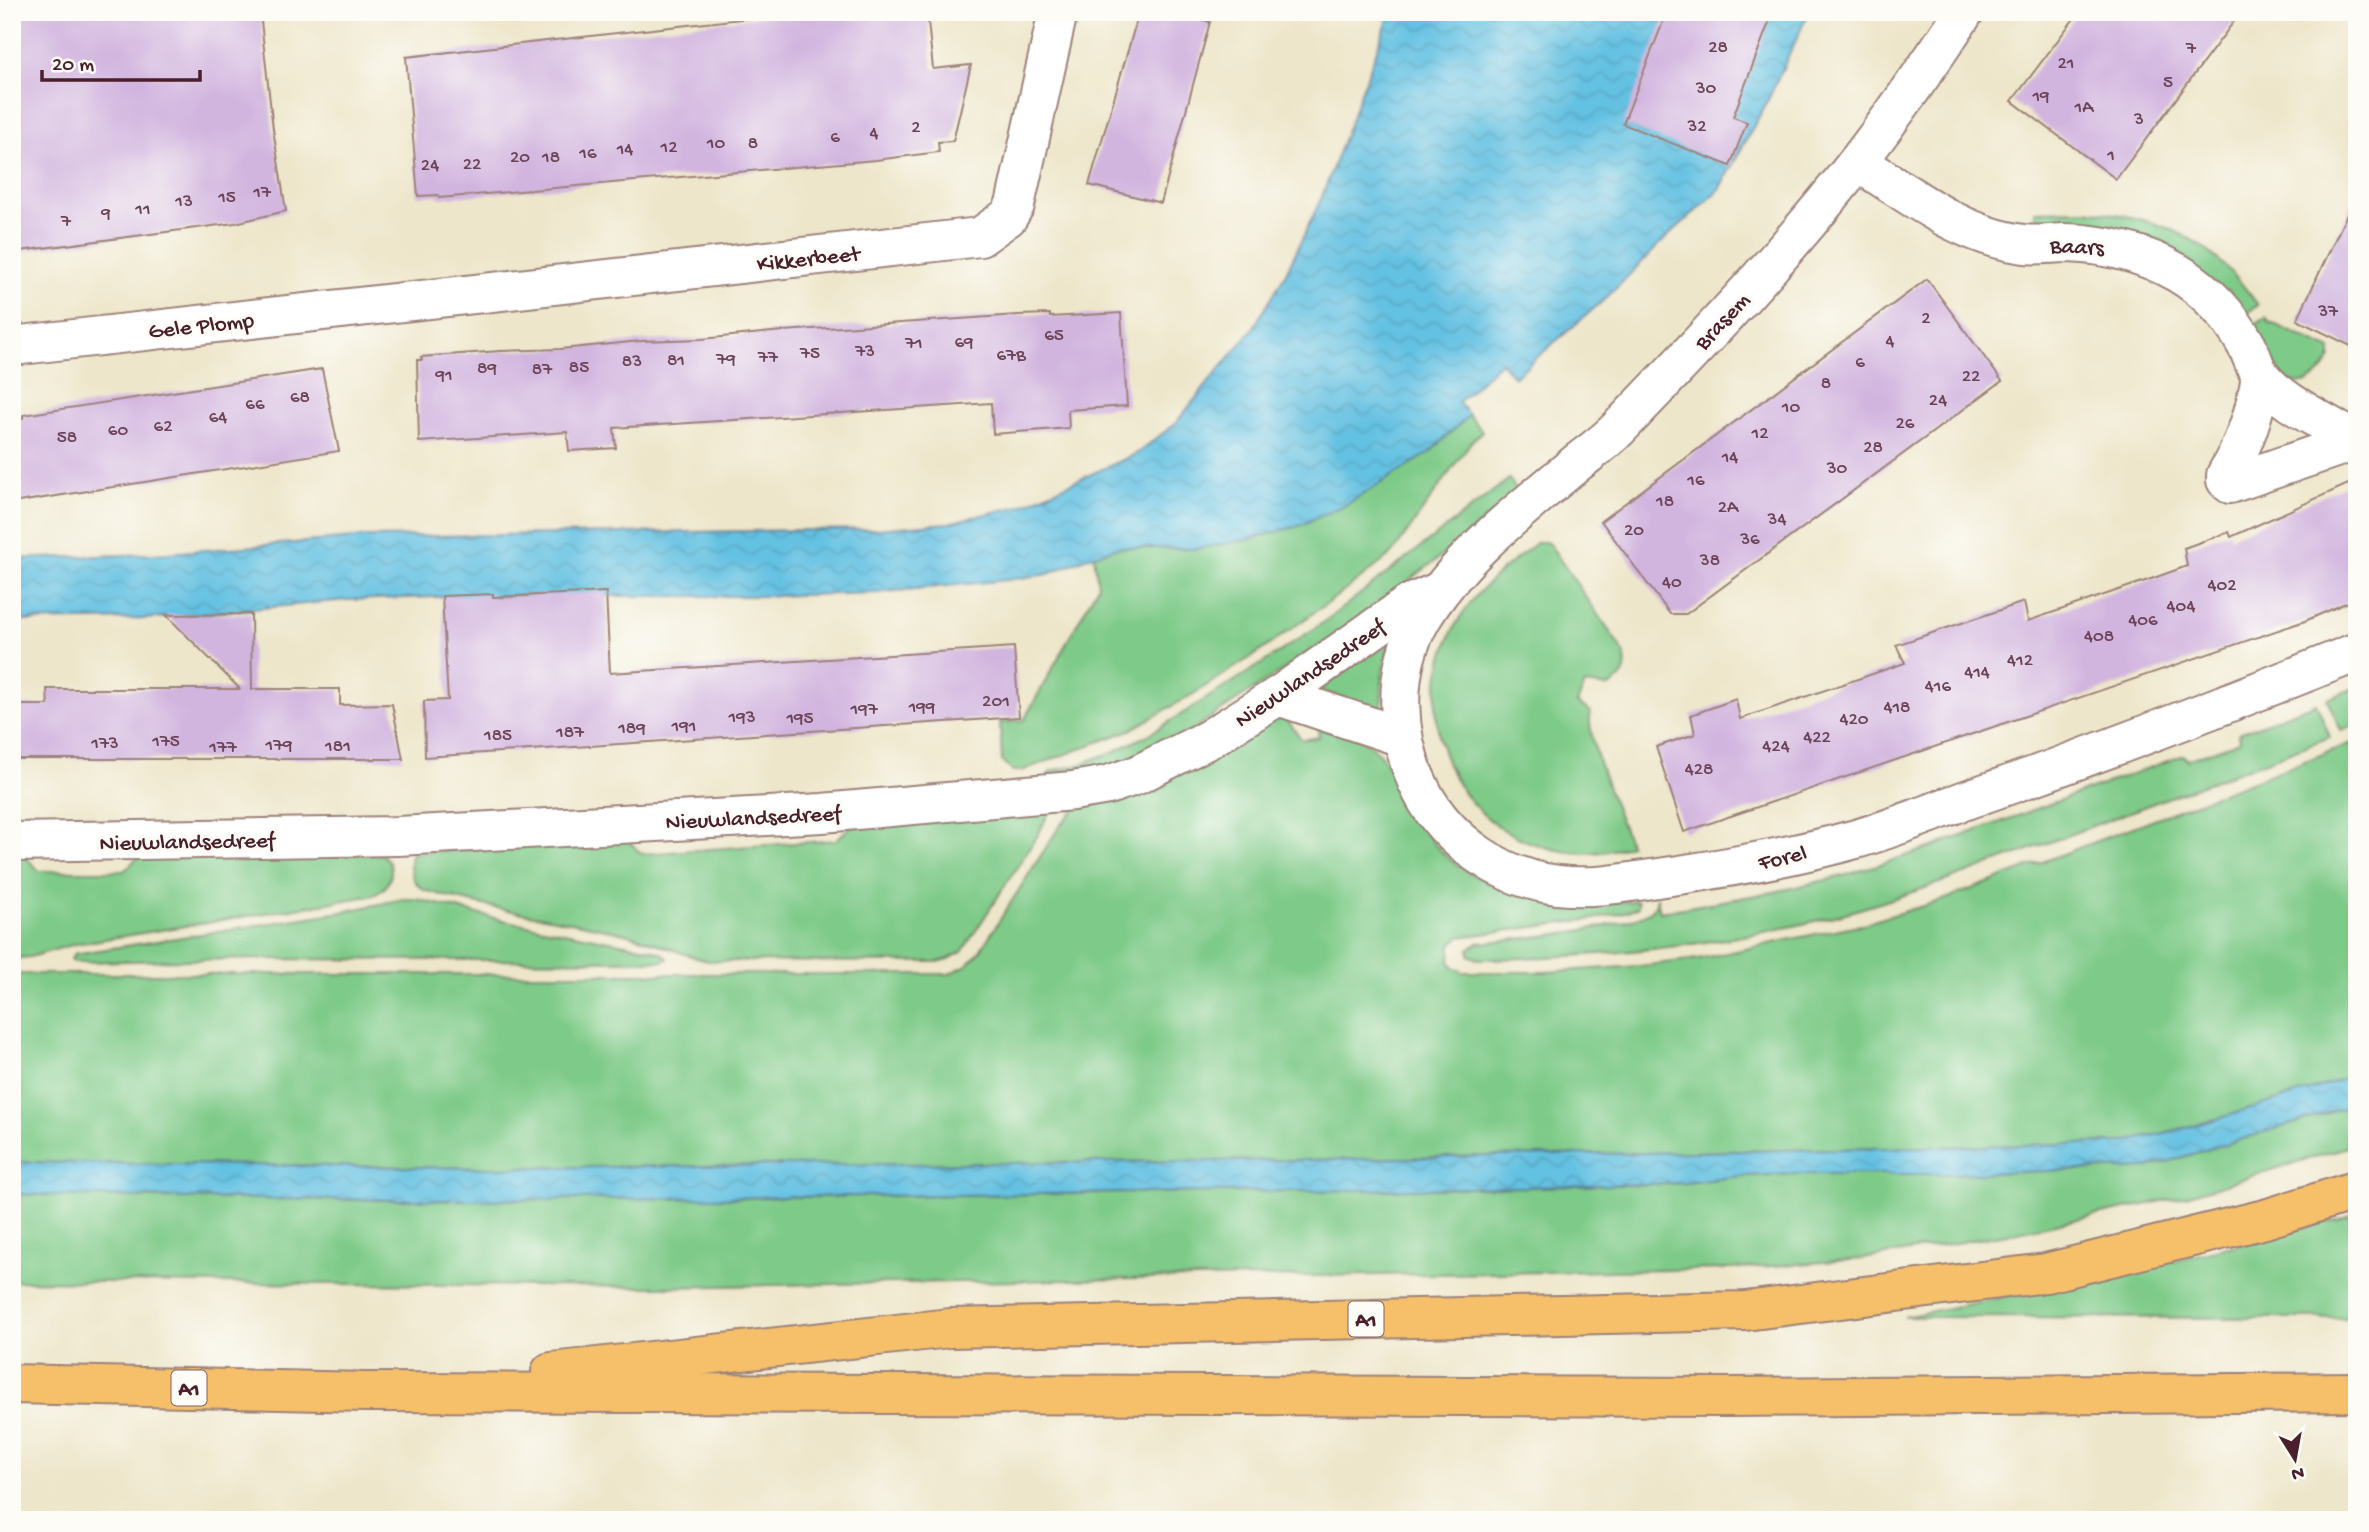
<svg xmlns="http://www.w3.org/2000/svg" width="2369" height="1532" viewBox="0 0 2369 1532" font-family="'Gochi Hand',sans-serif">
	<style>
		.grass { fill: #7eca88; stroke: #64745a; stroke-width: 2 }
		.water { fill: url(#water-waves); stroke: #577086; stroke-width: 2 }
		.building { fill: #d2b5df }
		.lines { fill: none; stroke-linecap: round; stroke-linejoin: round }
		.minor-casing { stroke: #9c827a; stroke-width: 42 }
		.highway-casing { stroke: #9c827a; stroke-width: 42 }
		.minor { stroke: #fff; stroke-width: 38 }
		.highway { stroke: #f6c06b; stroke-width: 38 }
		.labels { text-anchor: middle; stroke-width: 7; stroke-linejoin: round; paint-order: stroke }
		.number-label { font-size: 19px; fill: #6c4458 }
		.shield { fill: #fdfcf7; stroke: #806168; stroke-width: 2 }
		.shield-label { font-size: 21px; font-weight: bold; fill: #4a1f2b }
		.street-label { font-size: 23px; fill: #4a1f2b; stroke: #fdfcf7 }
	</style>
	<defs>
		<pattern id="water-waves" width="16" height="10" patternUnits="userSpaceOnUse" patternTransform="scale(1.75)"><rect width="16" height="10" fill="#64c1e2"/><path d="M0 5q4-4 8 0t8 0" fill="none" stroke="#58a5c2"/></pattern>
	</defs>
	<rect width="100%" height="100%" fill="#fdfcf7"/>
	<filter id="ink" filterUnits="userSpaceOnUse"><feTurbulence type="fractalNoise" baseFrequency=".0143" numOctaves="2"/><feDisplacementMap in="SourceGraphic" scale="14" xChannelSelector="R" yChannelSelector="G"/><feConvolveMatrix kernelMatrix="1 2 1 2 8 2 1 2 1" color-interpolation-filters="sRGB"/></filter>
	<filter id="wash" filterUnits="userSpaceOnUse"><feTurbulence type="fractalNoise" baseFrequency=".00686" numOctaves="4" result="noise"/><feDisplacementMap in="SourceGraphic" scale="28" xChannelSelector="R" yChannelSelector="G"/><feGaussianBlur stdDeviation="1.57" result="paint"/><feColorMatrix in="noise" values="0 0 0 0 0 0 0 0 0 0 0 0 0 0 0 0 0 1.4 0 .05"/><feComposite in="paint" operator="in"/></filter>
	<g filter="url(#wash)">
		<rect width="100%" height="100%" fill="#eee6ca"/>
		<g class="grass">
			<path d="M2083 210C2164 217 2210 238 2258 305L2245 315 2049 228 2035 215V211Z"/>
			<path d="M2266 317 2269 322 2331 350V357C2321 376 2309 387 2286 383L2252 326Z"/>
			<polygon points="1469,415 1482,431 1471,442 1392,554 1351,586 1262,650 1195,693 1130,730 1021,771 1013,771 1002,761 1000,723 1024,720 1098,586 1094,555 1118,547 1194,549 1251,539 1301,525 1347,504 1429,453"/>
			<polygon points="1509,479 1518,492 1439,558 1335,636 1178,739 1118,766 1048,775 1051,771 1079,765 1115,751 1148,735 1263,663 1324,622"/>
			<path d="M1538 542H1546L1550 545 1624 653C1629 670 1623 679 1608 687L1585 684 1577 703 1590 711C1586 741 1618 813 1630 845 1604 855 1572 855 1545 847 1451 822 1414 726 1449 639 1465 598 1503 568 1538 542Z"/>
			<polygon points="1390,638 1382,677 1382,712 1319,690"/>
			<polygon points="2357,687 2357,725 2341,731 2327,699"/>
			<path d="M2316 703 2330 737C2236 772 2141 808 2047 843 1959 876 1871 911 1779 929 1679 950 1580 958 1478 959L1469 955V949L1478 943C1509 940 1636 929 1654 908 1656 905 1656 901 1657 898L1660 912 1774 892 1843 876 1921 851 2184 755 2187 760 2240 741 2239 733Z"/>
			<path d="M1275 716 1286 718 1302 740 1319 737 1318 729C1330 731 1345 731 1355 736 1399 756 1407 814 1437 847 1487 900 1570 905 1638 901V907L1629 911 1594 919 1459 937 1451 944 1450 961 1454 967 1463 972H1545L1640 966 1698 959 1863 924 1943 900 2357 741V1075C2278 1100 2201 1127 2119 1143L1310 1160 489 1168 12 1162V974H949L967 965 978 954 1059 827 1079 804Z"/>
			<path d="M1050 810 1039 833 962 952 949 959 938 962 709 961C681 955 656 941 628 934 561 918 491 910 424 890 412 883 407 867 412 853L627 840 642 854 836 840 851 826Z"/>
			<path d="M382 854C399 869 390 890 370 896L75 944 30 957 12 959V857H26L39 871H124L138 857Z"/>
			<polygon points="403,899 417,899 502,920 651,949 665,955 668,959 664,961 240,959 75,962 71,959 74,954 342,912"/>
			<path d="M2357 1104V1144L2186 1196 2013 1233 1863 1259 1733 1269 658 1287 12 1281V1194C295 1203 578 1200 861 1196 1136 1193 1410 1191 1685 1183L1740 1176 1797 1174H1947L2147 1168Z"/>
			<polygon points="2357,1212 2357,1318 1904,1317 2136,1270 2339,1219"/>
		</g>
		<g class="water">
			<polygon points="1391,12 1809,12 1767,102 1718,191 1670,234 1604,300 1514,377 1501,362 1458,402 1469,415 1429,453 1347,504 1301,525 1251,539 1194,549 1118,547 1083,559 1048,574 1007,580 876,593 765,596 466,596 347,600 144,619 12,621 12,559 154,554 368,537 876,529 948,523 1020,506 1136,454 1175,424 1252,330 1285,275 1321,199"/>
			<path d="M2357 1075V1104L2147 1168 1947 1174H1797L1740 1176 1685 1183C1410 1191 1136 1193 861 1196 578 1200 295 1203 12 1194V1162L489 1168 1310 1160 2119 1143C2201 1127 2278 1100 2357 1075Z"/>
		</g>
		<g id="blocks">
			<g class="building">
				<polygon points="12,12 260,12 273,129 286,211 235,223 12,252"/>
				<polygon points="803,12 927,12 933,69 971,65 953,141 938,142 939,152 876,160 439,198 438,195 418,196 406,57"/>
				<polygon points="1139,12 1206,12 1204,20 1210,22 1161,203 1089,185"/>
				<polygon points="1667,12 1773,12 1733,117 1747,122 1730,166 1623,124"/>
				<polygon points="2079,12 2241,12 2116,179 2012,101"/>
				<polygon points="2357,193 2357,349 2297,320"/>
				<polygon points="1927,279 2002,381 1686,614 1670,614 1601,521"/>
				<polygon points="1121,313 1127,406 1068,410 1069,428 993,434 991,403 614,428 616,448 569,451 567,432 419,442 417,360 422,360 421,357 500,351 561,349 641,341 702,339 783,331 1018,315 1050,314 1050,317"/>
				<polygon points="322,369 339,451 12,503 12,420 23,418 23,415"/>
				<polygon points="2357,480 2357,598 2305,621 1684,832 1656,747 1695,734 1691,715 1736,699 1740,719 1905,663 1896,645 2024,602 2028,621 2151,579 2187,566 2184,548 2229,532 2231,537"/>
				<polygon points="606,592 610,673 1014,647 1019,717 425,757 424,701 448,700 442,596 493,594 493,597"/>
				<polygon points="251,614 252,689 340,689 340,705 392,704 403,759 12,759 12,705 48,705 47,689 240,689 166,615"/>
			</g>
		</g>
	</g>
	<g filter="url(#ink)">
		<use href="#blocks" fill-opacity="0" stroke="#9c827a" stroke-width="2"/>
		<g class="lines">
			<g class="minor-casing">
				<g id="minor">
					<path d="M1964 12C1931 62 1896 112 1859 160 1785 255 1700 344 1617 430 1605 442 1591 452 1578 462 1522 509 1460 555 1422 618 1391 671 1395 740 1422 792 1448 842 1503 879 1558 885 1599 890 1639 880 1679 875 1738 866 1798 855 1856 839 1898 827 1939 809 1980 795 2107 751 2232 702 2357 652"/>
					<path d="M1858 162C1910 195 1961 236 2024 244 2037 246 2052 243 2066 243 2106 244 2143 253 2178 273 2207 290 2231 317 2247 346 2253 357 2255 370 2263 379 2284 403 2316 417 2342 433L2343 440 2341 446 2230 484 2226 480V475C2245 443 2255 413 2261 376"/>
					<polyline points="12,346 980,237 1008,217 1015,205 1058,12"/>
					<polyline points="1278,696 1402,737"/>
					<polyline points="12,842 398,836 822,813 1073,791 1108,785 1137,775 1209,739 1278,696 1409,604 1438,592"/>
				</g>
			</g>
			<g class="highway-casing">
				<g id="highway">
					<polyline points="551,1372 950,1328 1745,1311 2046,1273 2265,1219 2357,1190"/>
					<polyline points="12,1384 366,1392 1728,1397 2357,1392"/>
				</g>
			</g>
			<use href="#minor" class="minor"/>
			<use href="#highway" class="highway"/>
		</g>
	</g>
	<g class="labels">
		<g class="number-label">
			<text x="1718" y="52">28</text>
			<text x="2191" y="53">7</text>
			<text x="2066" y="68">21</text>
			<text x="2168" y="87">5</text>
			<text x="1706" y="93">30</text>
			<text x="2041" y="101">19</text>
			<text x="2084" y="112">1A</text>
			<text x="2139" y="124">3</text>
			<text x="1697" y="131">32</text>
			<text x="916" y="132">2</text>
			<text x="874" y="138">4</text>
			<text x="835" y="142">6</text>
			<text x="716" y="148">10</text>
			<text x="753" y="148">8</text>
			<text x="669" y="152">12</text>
			<text x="625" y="154">14</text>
			<text x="588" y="158">16</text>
			<text x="2111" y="160">1</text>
			<text x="520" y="162">20</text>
			<text x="551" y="162">18</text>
			<text x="472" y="169">22</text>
			<text x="430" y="170">24</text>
			<text x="262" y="197">17</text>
			<text x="227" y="202">15</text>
			<text x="184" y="206">13</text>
			<text x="143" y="214">11</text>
			<text x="106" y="218">9</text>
			<text x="66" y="226">7</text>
			<text x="2328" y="316">37</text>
			<text x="1926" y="323">2</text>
			<text x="1054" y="340">65</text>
			<text x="1890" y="346">4</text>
			<text x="964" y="347">69</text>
			<text x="914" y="348">71</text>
			<text x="865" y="356">73</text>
			<text x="810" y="358">75</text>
			<text x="1011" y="360">67B</text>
			<text x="768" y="362">77</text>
			<text x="726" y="364">79</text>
			<text x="676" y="365">81</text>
			<text x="632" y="366">83</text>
			<text x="1860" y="367">6</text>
			<text x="579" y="372">85</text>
			<text x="487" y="373">89</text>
			<text x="542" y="374">87</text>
			<text x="444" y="380">91</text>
			<text x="1971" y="381">22</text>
			<text x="1826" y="388">8</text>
			<text x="300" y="402">68</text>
			<text x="1938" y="405">24</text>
			<text x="255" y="409">66</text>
			<text x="1791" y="412">10</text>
			<text x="218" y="422">64</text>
			<text x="1905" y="428">26</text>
			<text x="163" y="431">62</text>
			<text x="118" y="435">60</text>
			<text x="1760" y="438">12</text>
			<text x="67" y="442">58</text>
			<text x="1873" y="452">28</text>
			<text x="1730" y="462">14</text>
			<text x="1837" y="473">30</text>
			<text x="1696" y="485">16</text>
			<text x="1665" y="506">18</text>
			<text x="1728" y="512">2A</text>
			<text x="1777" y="524">34</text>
			<text x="1634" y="535">20</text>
			<text x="1750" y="544">36</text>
			<text x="1710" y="565">38</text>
			<text x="1672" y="587">40</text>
			<text x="2222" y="590">402</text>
			<text x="2181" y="611">404</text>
			<text x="2143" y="625">406</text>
			<text x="2099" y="641">408</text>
			<text x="2020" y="665">412</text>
			<text x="1977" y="677">414</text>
			<text x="1938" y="691">416</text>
			<text x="996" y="706">201</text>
			<text x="922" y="712">199</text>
			<text x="1897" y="712">418</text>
			<text x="864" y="714">197</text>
			<text x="742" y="722">193</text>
			<text x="800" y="723">195</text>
			<text x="1854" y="724">420</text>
			<text x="684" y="731">191</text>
			<text x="632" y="733">189</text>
			<text x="570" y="737">187</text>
			<text x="498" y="740">185</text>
			<text x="1817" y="742">422</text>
			<text x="166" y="746">175</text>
			<text x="105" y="748">173</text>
			<text x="279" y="750">179</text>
			<text x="338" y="751">181</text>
			<text x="1776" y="751">424</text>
			<text x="223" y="752">177</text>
			<text x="1699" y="774">428</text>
		</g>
		<g class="shield">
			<rect x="1348.5" y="1301.5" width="35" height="35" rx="5"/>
			<rect x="171.5" y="1370.5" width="35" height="35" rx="5"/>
		</g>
		<g class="shield-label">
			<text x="1366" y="1326">A1</text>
			<text x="189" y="1395">A1</text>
		</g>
		<g class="street-label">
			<text transform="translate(2077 245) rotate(2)" y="8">Baars</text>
			<text transform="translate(808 257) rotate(-6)" y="8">Kikkerbeet</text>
			<text transform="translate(1721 320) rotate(-47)" y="8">Brasem</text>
			<text transform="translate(201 324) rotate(-6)" y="8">Gele Plomp</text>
			<text transform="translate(1309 672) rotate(-34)" y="8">Nieuwlandsedreef</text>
			<text transform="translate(753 816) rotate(-3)" y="8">Nieuwlandsedreef</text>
			<text transform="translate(187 840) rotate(-1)" y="8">Nieuwlandsedreef</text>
			<text transform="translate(1782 856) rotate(-13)" y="8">Forel</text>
		</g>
	</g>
	<rect width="2369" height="1532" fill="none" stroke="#fdfcf7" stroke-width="42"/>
	<g transform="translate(2295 1459) rotate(169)" stroke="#fdfcf7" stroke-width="5" paint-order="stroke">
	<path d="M0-5L12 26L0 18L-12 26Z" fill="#4a1f2b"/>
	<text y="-10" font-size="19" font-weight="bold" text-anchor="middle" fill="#4a1f2b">N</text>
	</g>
	<path d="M42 70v10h158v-10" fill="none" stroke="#4a1f2b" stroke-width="3.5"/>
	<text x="52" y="70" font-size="21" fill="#4a1f2b" stroke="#fdfcf7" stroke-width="5" paint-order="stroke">20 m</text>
</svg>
